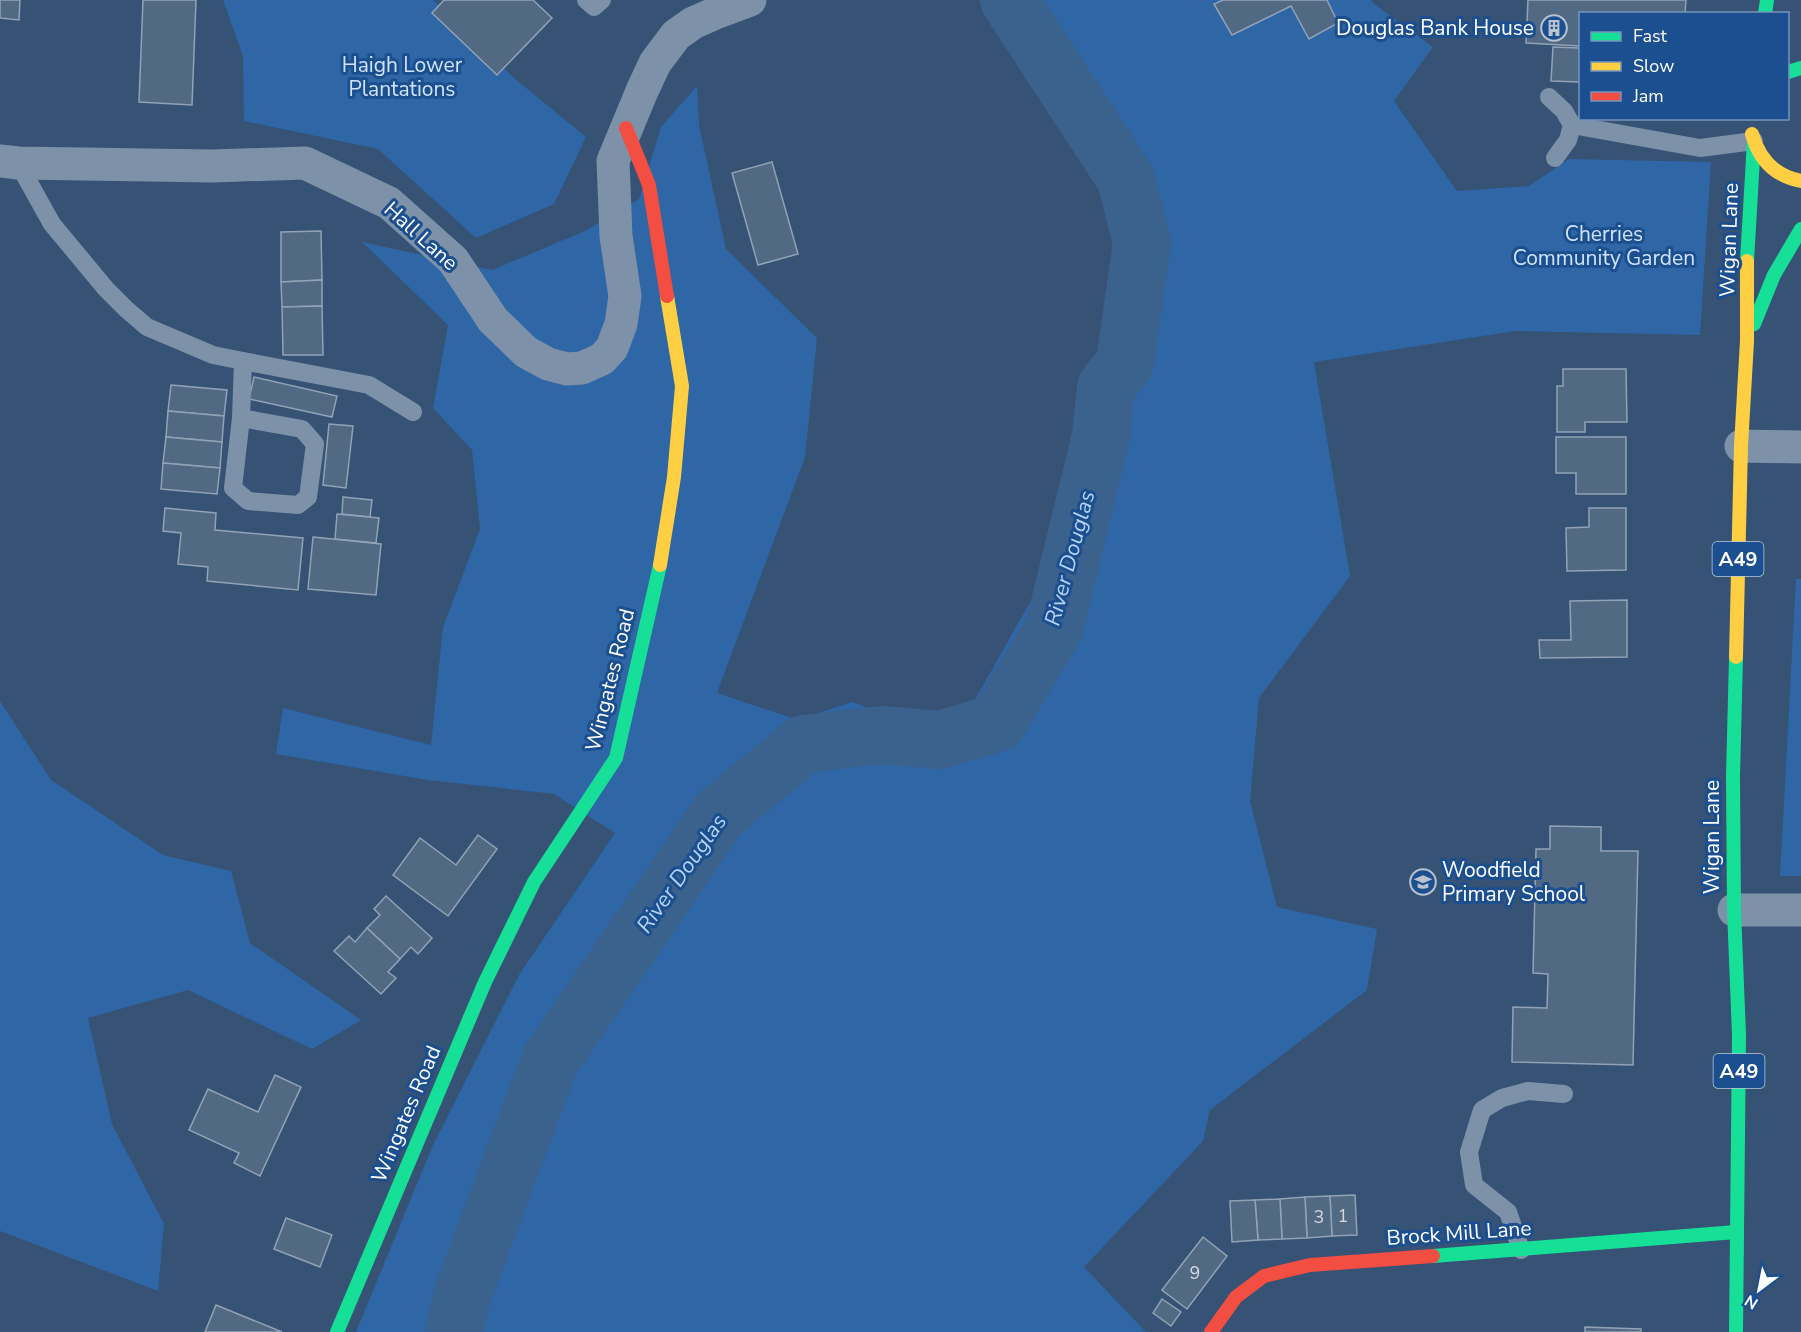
<svg xmlns="http://www.w3.org/2000/svg" width="1801" height="1332" viewBox="0 0 1801 1332" font-family="'Nunito Sans',sans-serif">
	<style>
		.green { fill: #2f66a5 }
		.lines { fill: none; stroke-linecap: round; stroke-linejoin: round }
		.river { stroke: #3b618d; stroke-width: 58 }
		.building { fill: #526984; stroke: #92a2b6; stroke-width: 1.5 }
		.lane { stroke: #7d92a8; stroke-width: 18 }
		.street { stroke: #7d92a8; stroke-width: 33 }
		.fast { stroke: #16e098; stroke-width: 14 }
		.slow { stroke: #ffcf43; stroke-width: 14 }
		.jam { stroke: #f24e42; stroke-width: 14 }
		.labels { text-anchor: middle; stroke-width: 6; stroke-linejoin: round; paint-order: stroke }
		.number-label { font-size: 18px; fill: #d4dae0 }
		.shield { fill: #1b4f8f; stroke: #bbcadd; stroke-width: 1.5 }
		.shield-label { font-size: 20px; font-weight: bold; fill: #fff }
		.poi-label { font-size: 21px; fill: #fff; stroke: #1b4f8f; text-anchor: end }
		.park-label { font-size: 21px; fill: #cfe3fa; stroke: #1b4f8f }
		.street-label { font-size: 21px; fill: #fff; stroke: #1b4f8f }
		.water-label { font-size: 22px; font-style: italic; fill: #b5d3f5; stroke: #1b4f8f }
	</style>
	<rect width="100%" height="100%" fill="#365274"/>
	<g class="green">
		<polygon points="223,0 433,0 514,78 586,137 554,204 476,238 378,149 244,121 243,56"/>
		<polygon points="1038,0 1372,0 1373,3 1433,47 1394,101 1457,191 1529,186 1569,159 1711,162 1700,335 1515,331 1314,362 1350,576 1259,698 1250,801 1277,907 1377,929 1367,990 1210,1110 1203,1141 1084,1267 1146,1332 356,1332 433,1145 519,975 615,833 554,794 428,780 276,754 283,708 431,745 443,627 480,529 472,450 433,408 448,325 362,242 492,270 585,231 639,199 661,127 697,86 699,125 726,249 817,338 805,457 717,693 798,720 852,702 954,737 1077,519 1119,251 1115,219"/>
		<polygon points="1796,579 1801,579 1801,876 1780,876"/>
		<polygon points="0,701 51,780 163,855 231,871 250,943 361,1020 312,1049 188,990 88,1018 112,1124 164,1224 158,1291 0,1231"/>
	</g>
	<g class="lines">
		<polyline class="river" points="454,1332 462,1296 550,1061 719,814 804,744 882,735 939,740 997,723 1054,628 1101,436 1106,387 1125,363 1142,243 1126,179 1009,0"/>
	</g>
	<g class="building">
		<polygon points="0,0 20,0 19,20 0,18"/>
		<polygon points="143,0 196,0 192,105 139,102"/>
		<polygon points="444,0 533,0 552,18 497,75 432,13"/>
		<polygon points="1223,0 1327,0 1338,23 1309,39 1291,6 1232,35 1214,4"/>
		<polygon points="1528,0 1686,0 1685,14 1580,14 1580,46 1526,43"/>
		<polygon points="1553,47 1580,48 1580,82 1551,81"/>
		<polygon points="772,162 798,254 758,265 732,173"/>
		<polygon points="321,231 322,280 281,282 281,232"/>
		<polygon points="322,280 322,306 282,307 281,282"/>
		<polygon points="322,306 323,355 283,355 282,307"/>
		<polygon points="1563,369 1626,369 1627,422 1585,422 1585,432 1557,432 1557,386 1563,386"/>
		<polygon points="254,377 337,396 332,417 249,399"/>
		<polygon points="171,385 227,390 224,416 168,411"/>
		<polygon points="168,411 224,416 222,442 166,437"/>
		<polygon points="329,424 353,426 346,488 323,485"/>
		<polygon points="166,437 222,442 220,468 163,463"/>
		<polygon points="1556,437 1626,437 1626,494 1576,494 1576,473 1556,473"/>
		<polygon points="163,463 220,468 217,494 161,489"/>
		<polygon points="343,497 372,500 370,517 342,514"/>
		<polygon points="165,508 216,513 215,530 303,538 298,590 207,581 208,567 178,564 181,533 163,531"/>
		<polygon points="1589,508 1626,508 1626,570 1567,571 1566,528 1589,527"/>
		<polygon points="337,514 379,518 376,543 335,539"/>
		<polygon points="313,537 381,544 376,595 308,589"/>
		<polygon points="1627,600 1627,657 1540,658 1539,640 1571,640 1570,601"/>
		<polygon points="1550,826 1601,827 1601,851 1638,851 1633,1065 1512,1062 1513,1007 1547,1008 1548,974 1533,973 1536,849 1550,849"/>
		<polygon points="478,835 497,849 448,916 393,875 420,838 456,865"/>
		<polygon points="386,896 432,938 418,954 411,947 400,959 367,928 380,915 374,909"/>
		<polygon points="367,928 400,959 388,972 396,978 381,994 334,951 349,936 355,942"/>
		<polygon points="275,1075 301,1087 260,1176 234,1163 239,1153 189,1130 208,1089 258,1112"/>
		<polygon points="1355,1195 1357,1235 1332,1236 1330,1196"/>
		<polygon points="1330,1196 1332,1236 1307,1238 1305,1197"/>
		<polygon points="1305,1197 1307,1238 1282,1239 1280,1199"/>
		<polygon points="1280,1199 1282,1239 1258,1240 1255,1200"/>
		<polygon points="1255,1200 1258,1240 1232,1242 1230,1201"/>
		<polygon points="286,1218 332,1235 320,1267 274,1249"/>
		<polygon points="1203,1237 1227,1256 1187,1309 1162,1290"/>
		<polygon points="1162,1299 1181,1312 1171,1326 1153,1313"/>
		<polygon points="216,1305 282,1332 205,1332"/>
		<polygon points="1585,1327 1641,1329 1641,1332 1585,1332"/>
	</g>
	<g class="lines">
		<g class="lane">
			<polyline points="586,0 594,7 602,0"/>
			<polyline points="1549,97 1564,111 1572,125"/>
			<polyline points="1555,158 1568,140 1572,125 1700,148 1754,141"/>
			<polyline points="18,163 52,224 106,289 126,309 147,327 213,355 243,361 241,418 233,488 248,501 298,505 308,497 315,444 302,429 241,418"/>
			<polyline points="243,361 369,385 413,412"/>
			<polyline points="1521,1250 1508,1212 1474,1185 1469,1152 1482,1110 1502,1098 1528,1091 1564,1094"/>
		</g>
		<g class="street">
			<polyline points="0,161 18,163 212,166 305,163 389,203 453,260 493,320 526,352 548,364 567,369 582,368 602,359 612,348 621,324 625,296 616,236 613,161 642,91 655,63 676,35 693,23 718,12 750,0"/>
			<polyline points="1741,446 1801,447"/>
			<polyline points="1734,910 1801,910"/>
		</g>
		<g class="fast">
			<polyline points="1765,14 1767,0"/>
			<polyline points="1788,72 1801,68"/>
			<polyline points="1747,261 1754,141"/>
			<polyline points="1754,324 1774,275 1801,229"/>
			<polyline points="1736,657 1733,777 1734,910 1739,1035 1736,1332"/>
			<polyline points="1433,1256 1736,1232"/>
			<polyline points="337,1332 485,982 534,882 616,758 660,565"/>
		</g>
		<g class="slow">
			<path d="M1752 134C1759 159 1775 176 1801 181"/>
			<polyline points="660,565 674,477 682,386 667,296"/>
			<polyline points="1736,657 1741,446 1747,341 1747,261"/>
		</g>
		<g class="jam">
			<polyline points="626,128 649,185 667,296"/>
			<polyline points="1211,1332 1236,1297 1264,1276 1310,1265 1433,1256"/>
		</g>
	</g>
	<defs>
		<g id="building-ring" transform="scale(1.35)"><circle r="9.5" fill="#1b4f8f" stroke="#b9c2ce" stroke-width="1.5"/><path d="M-4-6H4V6H1V3H-1V6H-4ZM-2.5-4.3h1.7v1.8h-1.7ZM.8-4.3h1.7v1.8H.8ZM-2.5-1h1.7V.8h-1.7ZM.8-1h1.7V.8H.8Z" fill="#b9c2ce"/></g>
		<g id="school-ring" transform="scale(1.35)"><circle r="9.5" fill="#1b4f8f" stroke="#b9c2ce" stroke-width="1.5"/><path d="M0-5L7-2L0 1L-7-2ZM-4 1L0 2.5L4 1V4Q0 6-4 4Z" fill="#b9c2ce"/></g>
	</defs>
	<g fill-rule="evenodd">
		<use href="#building-ring" x="1554" y="28"/>
		<use href="#school-ring" x="1423" y="882"/>
	</g>
	<g class="labels">
		<g class="number-label">
			<text x="1343" y="1222">1</text>
			<text x="1319" y="1223">3</text>
			<text x="1195" y="1279">9</text>
		</g>
		<g class="shield">
			<rect x="1712.5" y="542" width="51" height="34" rx="4.5"/>
			<rect x="1713.5" y="1054" width="51" height="34" rx="4.5"/>
		</g>
		<g class="shield-label">
			<text x="1738" y="566">A49</text>
			<text x="1739" y="1078">A49</text>
		</g>
		<g class="poi-label">
			<text x="1534" y="35">Douglas Bank House</text>
			<text x="1442" y="877" text-anchor="start">Woodfield<tspan x="1442" dy="24">Primary School</tspan></text>
		</g>
		<g class="park-label">
			<text x="402" y="72">Haigh Lower<tspan x="402" dy="24">Plantations</tspan></text>
			<text x="1604" y="241">Cherries<tspan x="1604" dy="24">Community Garden</tspan></text>
		</g>
		<g class="street-label">
			<text transform="translate(421 236) rotate(42)" y="7">Hall Lane</text>
			<text transform="translate(1729 240) rotate(-88)" y="7">Wigan Lane</text>
			<text transform="translate(610 680) rotate(-76)" y="7">Wingates Road</text>
			<text transform="translate(1712 837) rotate(-90)" y="7">Wigan Lane</text>
			<text transform="translate(406 1114) rotate(-67)" y="7">Wingates Road</text>
			<text transform="translate(1459 1233) rotate(-4)" y="7">Brock Mill Lane</text>
		</g>
		<g class="water-label">
			<text transform="translate(1069 558) rotate(-75)" y="8">River Douglas</text>
			<text transform="translate(681 873) rotate(-55)" y="8">River Douglas</text>
		</g>
	</g>
	<rect x="1579" y="12" width="210" height="108" fill="#1b4f8f" stroke="#7695bc" stroke-width="1.5"/>
	<rect x="1591" y="32" width="30" height="9" fill="#16e098" stroke="#7695bc" stroke-width="1.5"/>
	<text x="1633" y="42" font-size="18" fill="#ffffff">Fast</text>
	<rect x="1591" y="62" width="30" height="9" fill="#ffcf43" stroke="#7695bc" stroke-width="1.5"/>
	<text x="1633" y="72" font-size="18" fill="#ffffff">Slow</text>
	<rect x="1591" y="92" width="30" height="9" fill="#f24e42" stroke="#7695bc" stroke-width="1.5"/>
	<text x="1633" y="102" font-size="18" fill="#ffffff">Jam</text>
	<g transform="translate(1759 1290) rotate(212)" stroke="#1b4f8f" stroke-width="4.5" paint-order="stroke">
	<path d="M0-4.5L10 22L0 15L-10 22Z" fill="#ffffff"/>
	<text y="-9" font-size="16" font-weight="bold" text-anchor="middle" fill="#ffffff">N</text>
	</g>
</svg>
